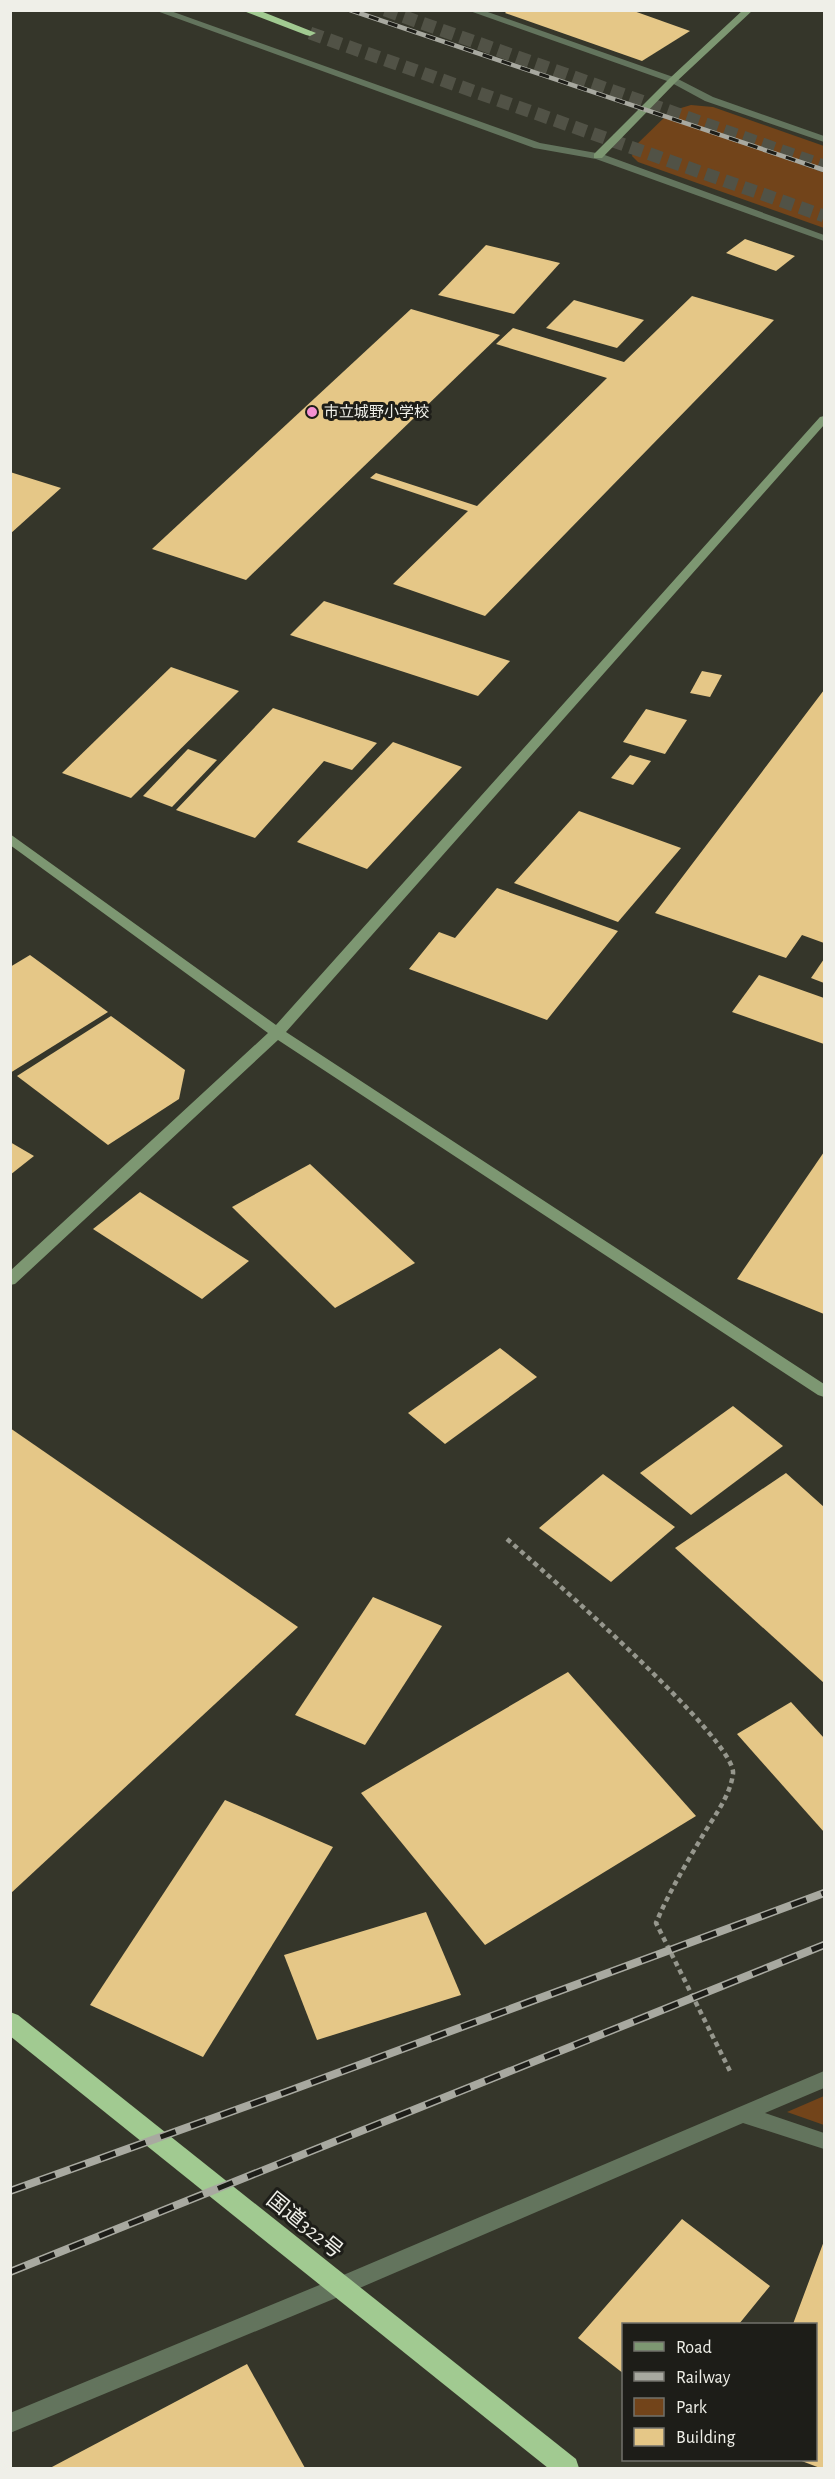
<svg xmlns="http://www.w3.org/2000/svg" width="835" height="2479" viewBox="0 0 835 2479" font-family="'Alegreya Sans','Noto Sans JP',sans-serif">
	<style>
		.green { fill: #72441a }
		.building { fill: #e5c787 }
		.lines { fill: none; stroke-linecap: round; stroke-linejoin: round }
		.highway-tunnel { stroke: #515246; stroke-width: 13; stroke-dasharray: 13 7; stroke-linecap: butt }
		.path { stroke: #96978d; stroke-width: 4.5; stroke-dasharray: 5 4; stroke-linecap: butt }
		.street { fill: #63745d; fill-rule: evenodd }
		.secondary { fill: #7d9772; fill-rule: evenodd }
		.highway { fill: #a1ca91; fill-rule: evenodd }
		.rail-far1-casing { stroke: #a8a9a0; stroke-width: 4.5 }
		.rail-casing { stroke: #a8a9a0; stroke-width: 8 }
		.rail-far1 { stroke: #1d1d18; stroke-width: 3; stroke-dasharray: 10; stroke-linecap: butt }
		.rail { stroke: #1d1d18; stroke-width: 5; stroke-dasharray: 16; stroke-linecap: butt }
		.poi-dot { fill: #f591d2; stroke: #1d1d18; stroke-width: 2 }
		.labels { text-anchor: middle; stroke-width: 6; stroke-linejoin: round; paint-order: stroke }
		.far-poi-label { font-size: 15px; fill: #efefe8; stroke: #1d1d18; text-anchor: start }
		.near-street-label { font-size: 21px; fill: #efefe8; stroke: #1d1d18 }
	</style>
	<rect width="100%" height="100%" fill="#35362a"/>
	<g class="green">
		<polygon points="691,105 713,107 824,146 824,228 638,162 632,156 635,146 671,111"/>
		<polygon points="824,2096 824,2125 787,2112"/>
	</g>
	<g class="building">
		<polygon points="508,10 631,10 690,31 642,61 505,13"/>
		<polygon points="745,239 795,256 776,271 726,253"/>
		<polygon points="486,245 560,263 514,314 438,295"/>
		<polygon points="692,296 774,320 485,616 393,584 468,511 370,478 376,473 477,506 607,378 496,344 513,328 624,362"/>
		<polygon points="574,300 644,320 617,348 546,328"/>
		<polygon points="411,309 500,335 246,580 152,549"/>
		<polygon points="10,472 61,488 10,534"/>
		<polygon points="324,601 510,661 478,696 290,635"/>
		<polygon points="171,667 239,691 131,798 62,773"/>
		<polygon points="702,671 722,675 710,697 690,693"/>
		<polygon points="824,690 824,943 802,935 786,958 655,913"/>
		<polygon points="273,708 377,743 352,770 324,761 255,838 176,810"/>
		<polygon points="646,709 687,720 665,754 623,742"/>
		<polygon points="393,742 462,767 367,869 297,842"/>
		<polygon points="188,749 217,760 172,807 143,796"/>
		<polygon points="630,755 651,761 633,785 611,778"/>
		<polygon points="579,811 681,848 618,922 514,883"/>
		<polygon points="497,888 618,931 547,1020 409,969 439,932 455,938"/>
		<polygon points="30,955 108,1012 10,1073 10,967"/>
		<polygon points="824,959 824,983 811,978"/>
		<polygon points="759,975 824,998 824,1044 732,1012"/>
		<polygon points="111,1016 185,1070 179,1099 108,1145 17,1076"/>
		<polygon points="10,1142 34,1156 10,1175"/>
		<polygon points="824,1152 824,1314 737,1279"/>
		<polygon points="310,1164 415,1263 335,1308 232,1207"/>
		<polygon points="140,1192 249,1261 202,1299 93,1229"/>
		<polygon points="500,1348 537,1377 445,1444 408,1413"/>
		<polygon points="733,1406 783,1446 691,1515 640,1473"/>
		<polygon points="10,1428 298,1627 10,1894"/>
		<polygon points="786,1473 824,1507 824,1683 675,1548"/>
		<polygon points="603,1474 675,1527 611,1582 539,1528"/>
		<polygon points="373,1597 442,1626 365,1745 295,1715"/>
		<polygon points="568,1672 696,1816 485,1945 361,1793"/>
		<polygon points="791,1702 824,1738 824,1832 737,1734"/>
		<polygon points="225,1800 333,1847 203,2057 90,2005"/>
		<polygon points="426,1912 461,1995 317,2040 284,1955"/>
		<polygon points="682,2219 770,2286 739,2324 624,2324 624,2374 578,2338"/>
		<polygon points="824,2241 824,2468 820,2468 799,2460 816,2460 816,2324 793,2324"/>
		<polygon points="247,2364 305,2468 50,2468"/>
	</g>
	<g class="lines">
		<g class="highway-tunnel">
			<polyline points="385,10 824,166"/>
			<polyline points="310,33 824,216"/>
		</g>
		<path class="path" d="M507 1539C540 1568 738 1741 733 1774 730 1796 715 1815 703 1835 686 1864 669 1892 656 1923L731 2073"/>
		<g class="street">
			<polygon points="154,10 168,10 540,143 602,154 824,235 824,241 596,159 534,148"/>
			<polygon points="467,10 482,10 676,78 713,97 824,136 824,142 705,101 670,82"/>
			<polygon points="824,2071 824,2088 765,2113 824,2133 824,2149 743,2123 348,2293 10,2433 10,2413 334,2279"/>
		</g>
		<g class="secondary">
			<polygon points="743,10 753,10 676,82 602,158 594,158 594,154 670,78"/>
			<polygon points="824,416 824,425 286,1032 824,1384 824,1397 818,1395 278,1040 15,1284 10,1285 10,1271 268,1033 10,845 10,834 276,1025 820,417"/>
		</g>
		<g class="highway">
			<polygon points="241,10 258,10 316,33 310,36 306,35"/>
			<polygon points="10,2012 18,2015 576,2459 579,2468 548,2468 10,2036"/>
		</g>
		<g class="rail-far1-casing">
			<polyline id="rail-far1" points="350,10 824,170"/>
		</g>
		<g class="rail-casing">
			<g id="rail">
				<polyline points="10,2191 286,2092 824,1893"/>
				<polyline points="10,2272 824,1945"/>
			</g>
		</g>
		<use href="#rail-far1" class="rail-far1"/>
		<use href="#rail" class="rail"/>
	</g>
	<circle class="poi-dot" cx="312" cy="412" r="6"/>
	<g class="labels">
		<g class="far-poi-label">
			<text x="324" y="417">市立城野小学校</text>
		</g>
		<g class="near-street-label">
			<text transform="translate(305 2225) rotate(39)" y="7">国道322号</text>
		</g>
	</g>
	<rect width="835" height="2479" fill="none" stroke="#efefe8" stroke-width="24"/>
	<rect x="622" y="2323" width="195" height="138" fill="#1d1d18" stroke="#71716b" stroke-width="1.5"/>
	<rect x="634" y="2342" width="30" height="9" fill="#7d9772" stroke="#71716b" stroke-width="1.5"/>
	<text x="676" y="2353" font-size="18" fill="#efefe8">Road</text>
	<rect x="634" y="2372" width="30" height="9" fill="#a8a9a0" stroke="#71716b" stroke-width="1.5"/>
	<text x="676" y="2383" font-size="18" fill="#efefe8">Railway</text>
	<rect x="634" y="2398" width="30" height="18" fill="#72441a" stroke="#71716b" stroke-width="1.5"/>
	<text x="676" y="2413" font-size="18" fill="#efefe8">Park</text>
	<rect x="634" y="2428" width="30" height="18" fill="#e5c787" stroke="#71716b" stroke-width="1.5"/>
	<text x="676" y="2443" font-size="18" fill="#efefe8">Building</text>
</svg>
